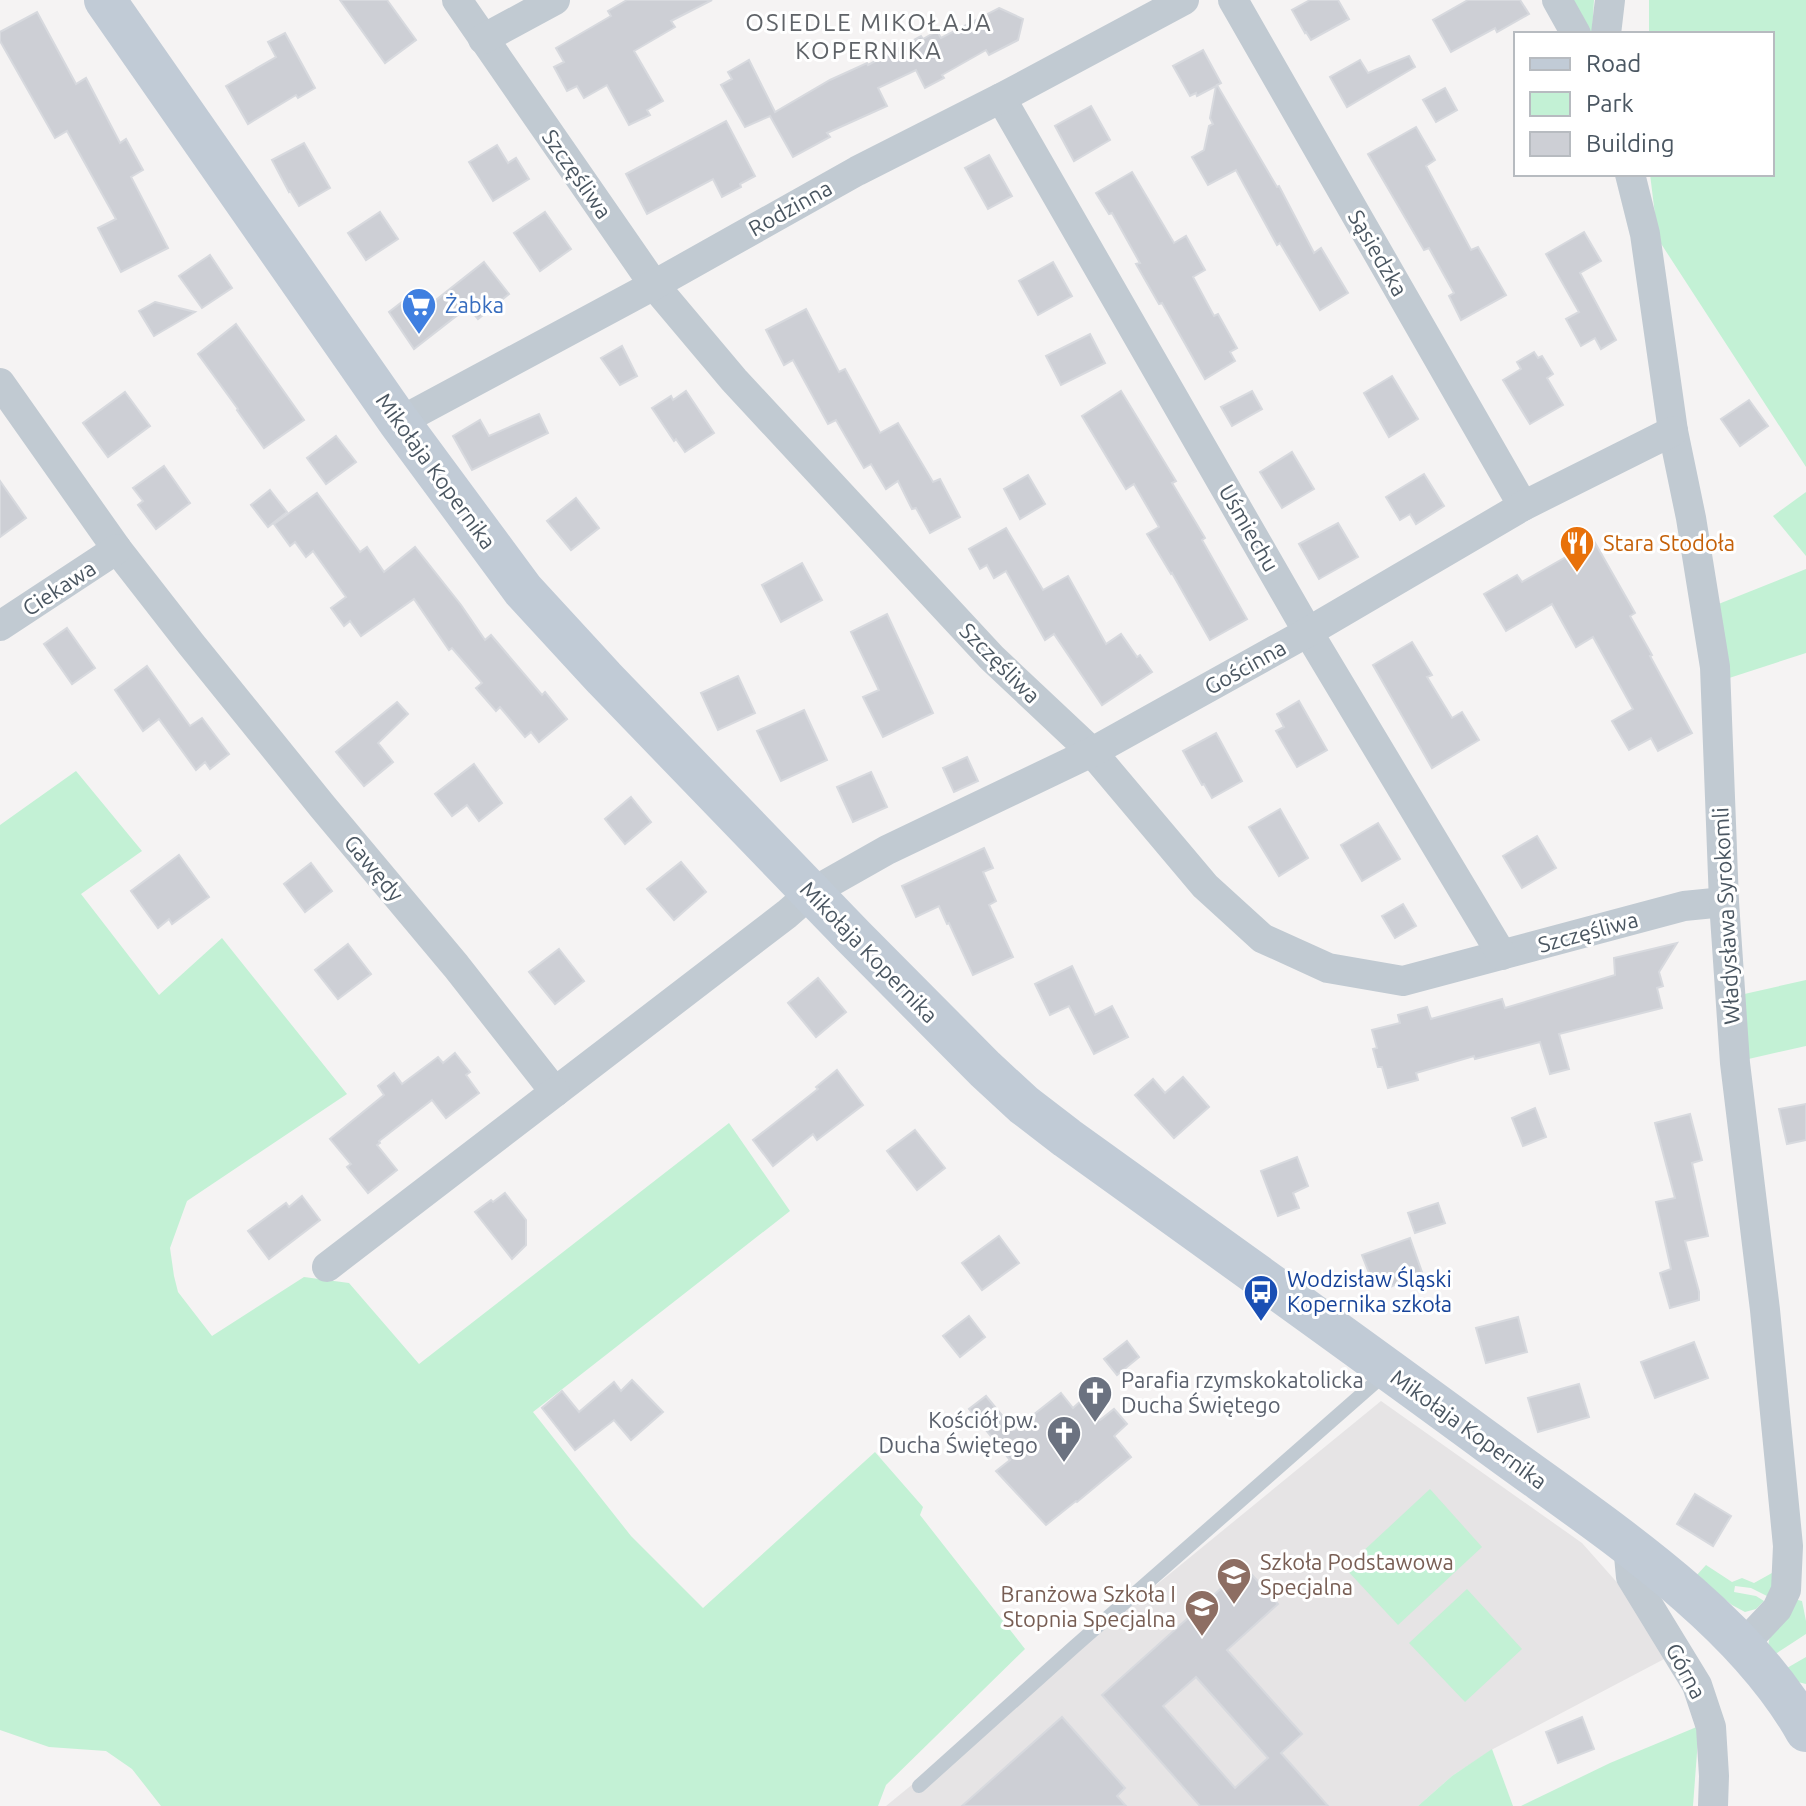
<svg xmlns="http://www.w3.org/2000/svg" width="1806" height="1806" viewBox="0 0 1806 1806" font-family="Ubuntu,sans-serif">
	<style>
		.education { fill: #e6e4e5 }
		.green { fill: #c3f1d5 }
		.building { fill: #cdcfd5; stroke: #d7d9de; stroke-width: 2; fill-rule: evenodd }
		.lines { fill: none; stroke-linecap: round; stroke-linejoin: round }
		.lane { stroke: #c1cad2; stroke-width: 14 }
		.street { stroke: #c1cad2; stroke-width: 30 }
		.secondary { stroke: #c1cbd6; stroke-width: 42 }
		.labels { text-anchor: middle; stroke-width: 6; stroke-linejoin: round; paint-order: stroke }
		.street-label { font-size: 22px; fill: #4a5661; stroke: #fff }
		.shop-label { font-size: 22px; fill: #366cbe; stroke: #fff; text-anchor: start }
		.food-label { font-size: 22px; fill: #c56008; stroke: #fff; text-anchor: start }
		.transit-label { font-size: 22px; fill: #164399; stroke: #fff; text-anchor: start }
		.worship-label { font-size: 22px; fill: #5b616d; stroke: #fff; text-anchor: start }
		.education-label { font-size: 22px; fill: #785e54; stroke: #fff; text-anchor: start }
		.neighbourhood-label { font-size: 24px; letter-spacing: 2px; fill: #5f6368; stroke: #fff }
	</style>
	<rect width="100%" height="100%" fill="#f5f3f3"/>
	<polygon class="education" points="1381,1401 1582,1543 1629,1596 1668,1657 1493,1749 1452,1776 1418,1806 886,1806"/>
	<g class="green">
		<polygon points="1568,0 1594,0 1592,34 1582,33"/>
		<polygon points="1649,0 1806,0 1806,467 1658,239 1650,174 1772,174 1772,34 1649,34"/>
		<polygon points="1806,492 1806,556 1773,516"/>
		<polygon points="1806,569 1806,653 1723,680 1716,605"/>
		<polygon points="76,771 142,851 81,894 159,995 222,938 347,1094 187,1201 170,1248 174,1276 178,1292 212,1336 304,1277 349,1283 419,1364 729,1123 790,1211 533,1412 631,1536 703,1608 875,1452 923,1507 920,1515 1025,1649 886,1785 878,1806 161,1806 132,1769 106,1751 49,1747 0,1730 0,825"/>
		<polygon points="1806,980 1806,1046 1744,1060 1740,995"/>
		<polygon points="1430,1489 1482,1547 1398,1625 1345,1568"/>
		<polygon points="1706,1565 1732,1582 1742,1578 1754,1583 1772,1573 1780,1571 1767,1596 1751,1588 1735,1586 1734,1592 1756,1596 1764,1601 1756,1609 1745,1612 1732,1605 1696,1576"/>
		<polygon points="1467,1589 1522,1649 1465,1702 1409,1643"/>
		<path d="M1794 1599 1802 1601 1806 1621V1634L1777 1653 1769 1652C1765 1632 1783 1615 1794 1599Z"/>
		<polygon points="1806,1657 1806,1684 1794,1681 1787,1668"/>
		<polygon points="1699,1726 1693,1806 1521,1806 1610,1763"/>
		<polygon points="1492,1749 1513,1806 1418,1806 1452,1776"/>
	</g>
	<g class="building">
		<polygon points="340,0 387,0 416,40 385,63"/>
		<polygon points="627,0 712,0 671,21 675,27 634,51 663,101 647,110 650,115 629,125 607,85 584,98 577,86 567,91 554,67 564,62 556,48 611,16 608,11"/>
		<polygon points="1310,0 1338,0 1349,19 1311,40 1306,32 1305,33 1292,10"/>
		<polygon points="1468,0 1520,0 1529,14 1497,32 1495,28 1451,52 1433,20"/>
		<polygon points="999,8 1023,19 1018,40 989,55 986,50 942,75 944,78 925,88 916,70 878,88 887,106 827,133 830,137 793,157 770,116 745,127 721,85 732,79 728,72 749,60 775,112 830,80 867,63 868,65 921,36 923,39 937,31 941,38"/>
		<polygon points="37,12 76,84 86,78 120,143 126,139 143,170 131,177 168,248 121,272 98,228 116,219 67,131 55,138 0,41 0,32"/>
		<polygon points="285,33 315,88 298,98 296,95 248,124 226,86 276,57 268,42"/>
		<polygon points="1203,50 1221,83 1217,85 1277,187 1279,186 1314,253 1321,248 1348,293 1320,310 1280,243 1277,245 1236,170 1208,185 1192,157 1204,150 1209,126 1213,124 1210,118 1216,86 1197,96 1196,93 1190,96 1173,66"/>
		<polygon points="1409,56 1415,67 1347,107 1330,77 1360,60 1368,73"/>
		<polygon points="1445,88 1457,110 1436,122 1423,100"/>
		<polygon points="1091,106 1110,140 1074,161 1055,126"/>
		<polygon points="726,121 755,176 740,184 741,187 722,197 713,179 647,214 626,174"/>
		<polygon points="1416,127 1435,160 1426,166 1471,250 1478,247 1506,295 1461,320 1449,296 1454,293 1429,248 1424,250 1368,154"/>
		<polygon points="304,143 330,188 299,206 290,191 289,192 272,160"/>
		<polygon points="497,145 508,163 516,158 529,179 493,201 469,162"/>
		<polygon points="989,155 1012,196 988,209 965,168"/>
		<polygon points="1132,172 1174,243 1186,236 1205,270 1193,277 1214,316 1218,314 1237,348 1230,352 1235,361 1205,379 1162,303 1159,304 1136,264 1140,263 1112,213 1109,214 1096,193"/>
		<polygon points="380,212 398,239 366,260 348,233"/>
		<polygon points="545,212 571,249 540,271 514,233"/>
		<polygon points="1584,232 1601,261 1580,273 1616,340 1601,349 1595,338 1581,346 1566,319 1579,312 1546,254"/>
		<polygon points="210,255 232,288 202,308 179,276"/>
		<polygon points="484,262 509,294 478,319 468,307 414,349 389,312 415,292 427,307"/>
		<polygon points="1053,262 1072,296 1038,315 1019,281"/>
		<polygon points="155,302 195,312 154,336 139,311"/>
		<polygon points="806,309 839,372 845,369 880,433 898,423 933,482 940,479 960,517 930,533 916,508 912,509 898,481 886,489 871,464 864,468 836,420 828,424 793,360 784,365 766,330"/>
		<polygon points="236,324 304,420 264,448 237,410 238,409 198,354"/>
		<polygon points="1090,334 1105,363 1061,385 1046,356"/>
		<polygon points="622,346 637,376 620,385 601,358"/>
		<polygon points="1534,352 1538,358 1542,356 1553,374 1547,378 1563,405 1530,424 1503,380 1521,369 1517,362"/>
		<polygon points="1392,376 1418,419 1389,437 1364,393"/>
		<polygon points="686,391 714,433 685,452 676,439 674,441 652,408 671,396 673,400"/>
		<polygon points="1121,391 1176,481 1172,483 1205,538 1202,540 1247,619 1210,640 1172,573 1171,574 1147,534 1159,527 1134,484 1126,489 1082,416"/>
		<polygon points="1252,391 1262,409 1232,426 1221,407"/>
		<polygon points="125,392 150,426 108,457 83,423"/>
		<polygon points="1749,400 1768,426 1740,446 1721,419"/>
		<polygon points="539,414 548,433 472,470 453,436 480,420 489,436"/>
		<polygon points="336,436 356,462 326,484 307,458"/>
		<polygon points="1292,452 1314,489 1282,508 1260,472"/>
		<polygon points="164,466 190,503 156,529 138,505 143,501 133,488"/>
		<polygon points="1424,474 1444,506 1416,524 1410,514 1400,520 1386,497"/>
		<polygon points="1028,475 1045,504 1020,519 1004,489"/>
		<polygon points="0,481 26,518 0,537"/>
		<polygon points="270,490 287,512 268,527 251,505"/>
		<polygon points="317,493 360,552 367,547 384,572 415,547 461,605 485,640 491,635 542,695 545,692 567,719 539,742 531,732 525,737 500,707 496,711 476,688 482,683 452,648 449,650 414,599 361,636 350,621 344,626 331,608 346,597 313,551 306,557 295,542 290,546 274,524"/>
		<polygon points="576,498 599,528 571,550 547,521"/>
		<polygon points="1338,523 1358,557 1319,579 1299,544"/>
		<polygon points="1006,528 1043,590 1068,576 1106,644 1121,634 1137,657 1140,655 1152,672 1102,705 1054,634 1045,640 1006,571 994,578 987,565 980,569 969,549"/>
		<polygon points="1594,541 1635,613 1630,616 1652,655 1650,656 1692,733 1658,751 1651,738 1629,750 1612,721 1633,709 1593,637 1576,647 1552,604 1506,631 1484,594 1517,575 1522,582"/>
		<polygon points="802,563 822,600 781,622 762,585"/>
		<polygon points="887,614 933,713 883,737 863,697 879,690 851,632"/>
		<polygon points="67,628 95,668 72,684 44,644"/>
		<polygon points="1412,642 1432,675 1427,677 1452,718 1462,712 1479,740 1432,768 1373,665"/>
		<polygon points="147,666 190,726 202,718 229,754 210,769 205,762 196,770 159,719 143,731 115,690"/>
		<polygon points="738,676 755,713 718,730 701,693"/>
		<polygon points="1299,701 1327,750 1297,767 1276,731 1284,727 1277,714"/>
		<polygon points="397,702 408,714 378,743 393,762 364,786 336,752"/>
		<polygon points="804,710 827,760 781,781 757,731"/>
		<polygon points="1216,733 1242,781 1212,798 1204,784 1202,785 1183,751"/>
		<polygon points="967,757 978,781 954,792 943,768"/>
		<polygon points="474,764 502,803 479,821 467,805 452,816 435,794"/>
		<polygon points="871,772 887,807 853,822 837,787"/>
		<polygon points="631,797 651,822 625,844 605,819"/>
		<polygon points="1280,809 1308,858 1279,876 1249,827"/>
		<polygon points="1378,823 1400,859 1362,881 1341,845"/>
		<polygon points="1537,836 1556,868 1522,888 1503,856"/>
		<polygon points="984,848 993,868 983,872 996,901 989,905 1013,957 973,975 949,923 947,924 939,906 916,917 902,886"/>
		<polygon points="179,855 209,897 172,924 169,919 158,928 131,891"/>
		<polygon points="681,862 706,892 674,920 647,889"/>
		<polygon points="311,863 332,891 305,912 284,884"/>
		<polygon points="1403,904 1416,926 1395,938 1382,916"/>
		<polygon points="1677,943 1659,972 1663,986 1657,988 1662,1008 1559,1034 1569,1069 1550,1074 1540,1042 1475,1059 1474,1056 1416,1073 1418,1080 1388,1088 1382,1067 1378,1067 1373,1049 1377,1048 1372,1030 1400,1023 1398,1015 1427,1007 1431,1019 1502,999 1505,1008 1615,975 1614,958"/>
		<polygon points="348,944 371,974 338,999 315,970"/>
		<polygon points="559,949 584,981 555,1004 529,972"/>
		<polygon points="1072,966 1095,1015 1112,1006 1128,1037 1094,1054 1069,1006 1050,1015 1035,984"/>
		<polygon points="818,978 846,1012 816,1037 788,1003"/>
		<polygon points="455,1053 470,1072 466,1075 479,1093 446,1118 432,1100 379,1141 380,1143 377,1145 397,1170 368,1193 347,1167 351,1164 330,1139 384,1095 378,1086 394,1073 402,1084 438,1057 443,1063"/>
		<polygon points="837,1070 863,1105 817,1140 813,1134 773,1166 753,1140 818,1089 816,1087"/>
		<polygon points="1183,1077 1209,1107 1174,1138 1135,1095 1153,1079 1165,1093"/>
		<polygon points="1806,1104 1806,1140 1787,1144 1779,1109"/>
		<polygon points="1535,1108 1546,1137 1523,1146 1512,1118"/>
		<polygon points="1690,1114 1702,1160 1692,1163 1708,1236 1685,1241 1699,1292 1699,1300 1670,1308 1660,1273 1671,1269 1656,1202 1675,1198 1655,1123"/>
		<polygon points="915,1130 945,1168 917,1190 887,1151"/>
		<polygon points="1297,1157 1308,1186 1293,1193 1299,1208 1278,1216 1261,1171"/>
		<polygon points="505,1193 526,1220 526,1245 512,1259 475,1212 491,1200 493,1202"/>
		<polygon points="302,1196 320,1220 269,1259 248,1231 286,1203 289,1207"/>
		<polygon points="1438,1203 1445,1223 1415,1233 1408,1213"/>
		<polygon points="999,1236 1019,1263 982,1290 962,1263"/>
		<polygon points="1410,1238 1423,1275 1387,1288 1382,1274 1371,1278 1362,1255"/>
		<polygon points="969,1316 985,1337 960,1357 943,1336"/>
		<polygon points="1518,1317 1527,1352 1486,1363 1476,1328"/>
		<polygon points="1127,1341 1139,1357 1117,1375 1104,1359"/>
		<polygon points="1694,1342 1708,1378 1655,1398 1641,1362"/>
		<polygon points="632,1380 663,1412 631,1440 614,1420 575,1450 542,1408 562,1391 579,1412 614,1382 621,1391"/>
		<polygon points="1579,1384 1589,1417 1538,1432 1528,1398"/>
		<polygon points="1061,1393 1073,1408 1083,1399 1100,1420 1114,1409 1127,1424 1114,1436 1131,1457 1077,1502 1076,1501 1046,1525 996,1471 1010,1460 969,1409 986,1396 1014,1430"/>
		<polygon points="1695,1494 1731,1516 1713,1546 1677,1524"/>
		<path d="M1245 1567 1278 1604 1227 1650 1302 1734 1281 1753 1328 1806H1200L1102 1695ZM1196 1677 1268 1758 1235 1788 1163 1706Z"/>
		<polygon points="1062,1717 1125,1788 1117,1796 1126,1806 962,1806"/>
		<polygon points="1582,1717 1594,1749 1558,1763 1546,1732"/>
	</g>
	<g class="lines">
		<polyline class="lane" points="919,1786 1074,1647 1386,1373"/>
		<g class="street">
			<polyline points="457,0 654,285 734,380 992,658 1092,752 1205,886 1262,938 1328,968 1403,981 1684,906 1724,902"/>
			<polyline points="1233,0 1523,506"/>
			<polyline points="1557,0 1576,34"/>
			<polyline points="1606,34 1610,0"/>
			<polyline points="483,39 555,0"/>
			<polyline points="1001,98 1308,632 1502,955"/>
			<polyline points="1630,174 1645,234 1673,431 1691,518 1715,667 1724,902 1735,1063 1765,1310 1788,1546 1786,1590 1777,1609 1742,1646"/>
			<polyline points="0,383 117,549 191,644 322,806 456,966 555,1092 787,914 811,893 887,850 1092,752 1308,632 1523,506 1673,431"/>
			<polyline points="399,422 654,285 857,171 1001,98 1184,0"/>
			<polyline points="0,626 117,549"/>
			<polyline points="327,1267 555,1092"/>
			<polyline points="1628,1545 1631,1577 1697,1685 1711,1727 1714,1776 1713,1806"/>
		</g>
		<path class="secondary" d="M105 0 399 422 523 590 604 678 854 937 985 1069 1024 1105 1067 1138C1209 1240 1350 1341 1490 1444 1597 1523 1740 1613 1806 1731"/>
	</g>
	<defs>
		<g id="supermarket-pin" transform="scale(1.8)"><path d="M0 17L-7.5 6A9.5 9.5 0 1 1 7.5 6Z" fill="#3f7fe0" stroke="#fff"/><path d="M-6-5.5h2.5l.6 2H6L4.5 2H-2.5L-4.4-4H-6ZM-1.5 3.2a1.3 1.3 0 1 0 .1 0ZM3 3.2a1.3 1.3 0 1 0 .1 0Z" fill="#fff"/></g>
		<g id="restaurant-pin" transform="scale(1.8)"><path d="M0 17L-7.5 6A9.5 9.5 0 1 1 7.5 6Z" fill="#e8710a" stroke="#fff"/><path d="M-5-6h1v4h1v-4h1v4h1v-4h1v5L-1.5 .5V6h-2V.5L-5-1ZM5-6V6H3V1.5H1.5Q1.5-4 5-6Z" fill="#fff"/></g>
		<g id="bus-pin" transform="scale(1.8)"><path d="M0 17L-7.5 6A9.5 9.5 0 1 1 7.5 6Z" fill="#1a4fb4" stroke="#fff"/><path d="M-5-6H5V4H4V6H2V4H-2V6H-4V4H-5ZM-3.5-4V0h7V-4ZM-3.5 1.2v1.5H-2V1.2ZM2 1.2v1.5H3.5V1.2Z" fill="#fff"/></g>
		<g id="church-pin" transform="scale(1.8)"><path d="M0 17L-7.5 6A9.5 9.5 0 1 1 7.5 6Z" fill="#6b7280" stroke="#fff"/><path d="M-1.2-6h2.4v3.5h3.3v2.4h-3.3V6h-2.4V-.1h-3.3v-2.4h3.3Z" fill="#fff"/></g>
		<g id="school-pin" transform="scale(1.8)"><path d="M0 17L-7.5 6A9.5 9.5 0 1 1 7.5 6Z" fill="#8d6e63" stroke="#fff"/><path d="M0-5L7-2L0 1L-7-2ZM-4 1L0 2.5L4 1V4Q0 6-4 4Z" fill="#fff"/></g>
	</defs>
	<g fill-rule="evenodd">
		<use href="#supermarket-pin" x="419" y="305"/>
		<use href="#restaurant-pin" x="1577" y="543"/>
		<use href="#bus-pin" x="1261" y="1292"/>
		<use href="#church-pin" x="1095" y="1393"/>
		<use href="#church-pin" x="1064" y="1433"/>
		<use href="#school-pin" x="1234" y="1575"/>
		<use href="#school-pin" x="1202" y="1607"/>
	</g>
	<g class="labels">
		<g class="street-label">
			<text transform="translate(577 174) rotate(55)" y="8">Szczęśliwa</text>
			<text transform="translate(790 208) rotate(-29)" y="8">Rodzinna</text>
			<text transform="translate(1378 253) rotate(60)" y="8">Sąsiedzka</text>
			<text transform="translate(436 471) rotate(54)" y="8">Mikołaja Kopernika</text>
			<text transform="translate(1249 528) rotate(60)" y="8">Uśmiechu</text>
			<text transform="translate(59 588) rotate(-33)" y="8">Ciekawa</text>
			<text transform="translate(1000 663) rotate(45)" y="8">Szczęśliwa</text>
			<text transform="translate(1245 667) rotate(-29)" y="8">Gościnna</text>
			<text transform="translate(374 868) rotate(50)" y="8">Gawędy</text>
			<text transform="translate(1726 916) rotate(-93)" y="8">Władysława Syrokomli</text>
			<text transform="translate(1588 932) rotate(-15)" y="8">Szczęśliwa</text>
			<text transform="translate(869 952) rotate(46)" y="8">Mikołaja Kopernika</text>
			<text transform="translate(1469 1429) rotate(36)" y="8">Mikołaja Kopernika</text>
			<text transform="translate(1686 1671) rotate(62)" y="8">Górna</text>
		</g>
		<g class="shop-label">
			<text x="445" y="313">Żabka</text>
		</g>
		<g class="food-label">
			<text x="1603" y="551">Stara Stodoła</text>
		</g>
		<g class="transit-label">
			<text x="1287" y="1287">Wodzisław Śląski<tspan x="1287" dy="25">Kopernika szkoła</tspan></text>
		</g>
		<g class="worship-label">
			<text x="1121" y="1388">Parafia rzymskokatolicka<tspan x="1121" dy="25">Ducha Świętego</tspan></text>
			<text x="1038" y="1428" text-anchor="end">Kościół pw.<tspan x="1038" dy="25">Ducha Świętego</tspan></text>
		</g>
		<g class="education-label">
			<text x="1260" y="1570">Szkoła Podstawowa<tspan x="1260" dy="25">Specjalna</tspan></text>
			<text x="1176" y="1602" text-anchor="end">Branżowa Szkoła I<tspan x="1176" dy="25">Stopnia Specjalna</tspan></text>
		</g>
		<g class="neighbourhood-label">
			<text x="869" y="31">OSIEDLE MIKOŁAJA<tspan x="869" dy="28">KOPERNIKA</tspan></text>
		</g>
	</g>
	<rect x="1514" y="32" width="260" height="144" fill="#ffffff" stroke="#b7bbc0" stroke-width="2"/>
	<rect x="1530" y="58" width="40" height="12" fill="#c1cbd6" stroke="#b7bbc0" stroke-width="2"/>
	<text x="1586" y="72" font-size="24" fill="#4a5661">Road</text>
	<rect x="1530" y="92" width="40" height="24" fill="#c3f1d5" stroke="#b7bbc0" stroke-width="2"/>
	<text x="1586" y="112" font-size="24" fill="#4a5661">Park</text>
	<rect x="1530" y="132" width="40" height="24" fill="#cdcfd5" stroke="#b7bbc0" stroke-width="2"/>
	<text x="1586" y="152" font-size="24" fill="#4a5661">Building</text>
</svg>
